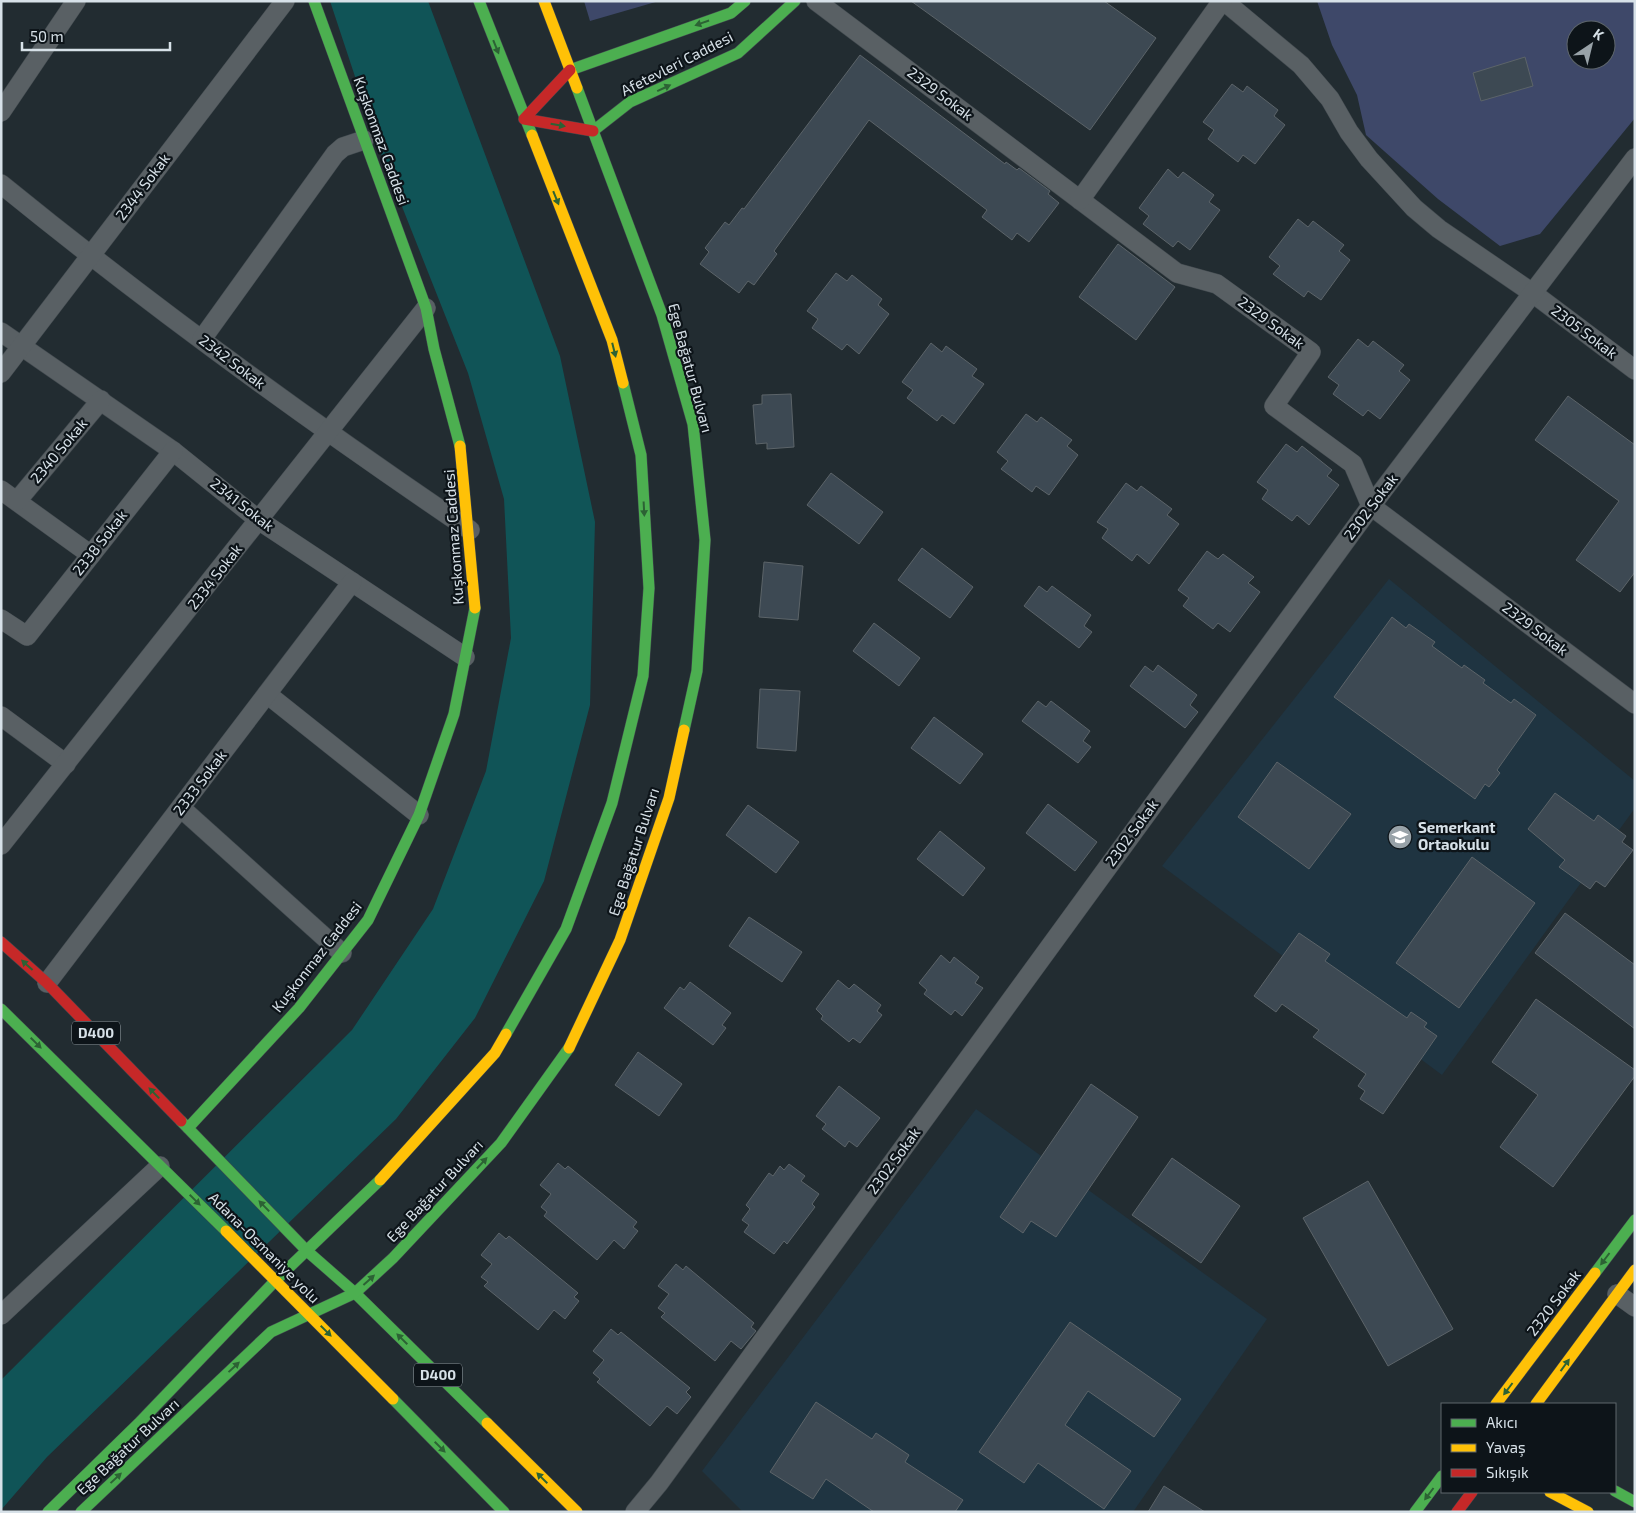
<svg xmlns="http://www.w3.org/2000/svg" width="1636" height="1513" viewBox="0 0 1636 1513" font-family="'Exo 2',sans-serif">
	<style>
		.built { fill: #1f3441 }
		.green { fill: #3e4869; fill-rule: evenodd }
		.water { fill: #105457 }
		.building { fill: #3d4953; stroke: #5c6469 }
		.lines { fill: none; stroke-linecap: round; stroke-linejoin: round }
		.street-casing { stroke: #41494e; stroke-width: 20 }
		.fast-casing { stroke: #41494e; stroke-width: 12 }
		.slow-casing { stroke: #41494e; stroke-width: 12 }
		.jam-casing { stroke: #41494e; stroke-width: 12 }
		.street { stroke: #596064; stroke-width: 19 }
		.fast { stroke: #4caf50; stroke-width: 11 }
		.slow { stroke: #ffc107; stroke-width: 11 }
		.jam { stroke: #c62828; stroke-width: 11 }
		.oneway { fill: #2c6234 }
		.labels { text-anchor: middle; stroke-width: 4.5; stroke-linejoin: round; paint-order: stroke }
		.shield { fill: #0d1419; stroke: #9aa4aa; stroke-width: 1 }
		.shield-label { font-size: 14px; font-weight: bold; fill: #d7e1e8 }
		.street-label { font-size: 15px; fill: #d7e1e8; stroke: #0d1419 }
		.poi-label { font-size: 15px; font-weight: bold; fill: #d7e1e8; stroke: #0d1419; text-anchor: start }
	</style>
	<rect width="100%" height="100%" fill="#222c31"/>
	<g class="built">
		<polygon points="1389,579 1635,781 1635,808 1442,1075 1162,866"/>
		<polygon points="976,1109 1267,1319 1133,1512 743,1512 702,1471"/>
	</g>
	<g class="green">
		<polygon points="584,1 659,1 590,21"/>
		<path d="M1317 1H1635V118L1540 234 1500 246 1438 199 1366 135 1357 95 1332 45ZM1576 30H1606V60H1576Z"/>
	</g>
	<polygon class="water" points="330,1 428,1 560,356 595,522 590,705 544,881 475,1018 396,1119 47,1457 1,1510 1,1380 352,1030 433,909 486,771 511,638 504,499 468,373 378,146"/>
	<g class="building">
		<polygon points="911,1 1104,1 1156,38 1090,130"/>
		<polygon points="860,55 1005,164 1006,162 1017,170 1019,168 1050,191 1048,194 1059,203 1029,242 1017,233 1012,240 982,217 987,210 869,120 774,251 777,254 754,285 748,281 739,293 700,264 709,252 705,248 725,222 729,225 742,208 744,209"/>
		<polygon points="1525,57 1533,86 1481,101 1473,73"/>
		<polygon points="1232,84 1243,92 1247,86 1278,110 1274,116 1285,125 1255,164 1243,155 1238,162 1208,139 1214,130 1203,122"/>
		<polygon points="1168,169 1178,178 1183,172 1214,195 1209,202 1220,210 1190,250 1178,241 1173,247 1143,224 1149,216 1139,208"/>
		<polygon points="1298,219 1308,227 1313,221 1344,245 1339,251 1350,260 1321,300 1308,291 1304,297 1273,274 1280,266 1269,257"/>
		<polygon points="1118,244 1175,287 1136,340 1079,297"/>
		<polygon points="836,273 847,281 852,275 882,299 878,305 889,314 859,354 847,344 842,350 812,328 818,319 807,311"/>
		<polygon points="1358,339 1368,347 1373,341 1404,365 1399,371 1410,380 1380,419 1368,410 1363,416 1333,394 1339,385 1328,377"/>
		<polygon points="931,343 942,352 946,346 977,369 972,376 984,384 954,424 942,415 937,421 907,398 913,390 902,382"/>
		<polygon points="791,394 794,447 767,449 767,443 756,444 753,405 762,404 762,395"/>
		<polygon points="1568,396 1635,445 1635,572 1620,592 1576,560 1619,501 1535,440"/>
		<polygon points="1026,414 1037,422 1041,417 1072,440 1067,446 1078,455 1049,495 1036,486 1032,492 1001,469 1008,461 997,452"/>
		<polygon points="1286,444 1297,452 1302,446 1332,470 1327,476 1339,485 1309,525 1297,515 1292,521 1262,499 1268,490 1257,482"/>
		<polygon points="831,473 883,512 859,544 807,505"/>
		<polygon points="1126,483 1137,491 1141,486 1172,509 1167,515 1179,524 1149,564 1137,554 1132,561 1102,538 1108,529 1097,522"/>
		<polygon points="922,548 973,587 950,618 898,580"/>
		<polygon points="1207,551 1218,559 1223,554 1254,577 1248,583 1260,592 1230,632 1218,623 1213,629 1183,606 1189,598 1178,590"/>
		<polygon points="764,562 803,566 798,620 759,617"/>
		<polygon points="1039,586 1047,592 1052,586 1091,615 1084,626 1092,632 1079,648 1024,606"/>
		<polygon points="1392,617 1406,628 1409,624 1435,642 1432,646 1462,668 1464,665 1485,680 1483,683 1511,703 1514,699 1536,715 1497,770 1500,773 1489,787 1485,784 1475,799 1334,697"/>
		<polygon points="874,623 920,658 899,686 853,651"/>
		<polygon points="1158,665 1197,695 1190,705 1198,712 1185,728 1130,686 1145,666 1153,672"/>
		<polygon points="760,689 800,691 796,751 757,748"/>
		<polygon points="1038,701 1046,707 1051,701 1090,731 1083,741 1091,747 1078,763 1022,721"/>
		<polygon points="934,717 983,754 960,784 911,748"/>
		<polygon points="1277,762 1351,814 1309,869 1238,817"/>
		<polygon points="1555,793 1594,821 1598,815 1626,836 1622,842 1633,850 1605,887 1596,881 1590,889 1559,867 1565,860 1528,829"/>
		<polygon points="1048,804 1097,842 1075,871 1026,833"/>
		<polygon points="748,805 799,842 776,873 726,835"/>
		<polygon points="940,831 985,868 963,896 917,859"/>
		<polygon points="1472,857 1535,903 1459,1008 1396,963"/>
		<polygon points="1565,913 1635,965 1635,1029 1535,953"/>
		<polygon points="749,917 802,952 782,982 729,946"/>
		<polygon points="1299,933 1330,954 1325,961 1407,1018 1411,1012 1427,1023 1424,1027 1437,1036 1383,1114 1360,1099 1365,1091 1358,1086 1366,1074 1313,1037 1319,1030 1282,1004 1276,1012 1254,996"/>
		<polygon points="941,955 950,963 954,957 979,977 975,983 983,988 962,1016 955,1010 951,1015 924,994 927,990 919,983"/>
		<polygon points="838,980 849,989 854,984 881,1005 877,1011 882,1015 860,1043 853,1038 849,1042 821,1019 823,1016 816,1009"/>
		<polygon points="690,982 731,1013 722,1025 726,1028 713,1045 664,1008 680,987 684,990"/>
		<polygon points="1536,999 1635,1070 1635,1076 1553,1187 1500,1147 1538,1095 1492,1062"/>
		<polygon points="638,1052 682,1084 659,1116 615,1085"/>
		<polygon points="1091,1084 1138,1117 1056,1237 1031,1221 1023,1233 1000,1217"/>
		<polygon points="839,1086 880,1118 857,1147 849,1141 845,1147 822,1129 826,1124 816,1116"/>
		<polygon points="1172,1158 1240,1206 1201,1263 1132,1215"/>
		<polygon points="558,1163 565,1169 568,1166 637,1222 633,1227 638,1231 624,1249 614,1240 597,1260 544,1216 547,1212 541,1207 551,1194 540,1185"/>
		<polygon points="789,1164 805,1176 801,1181 819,1194 812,1204 815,1207 787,1244 784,1241 774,1254 744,1232 749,1225 742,1220 750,1209 746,1205 769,1173 773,1176 780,1166 784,1170"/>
		<polygon points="1368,1181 1453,1329 1388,1366 1303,1218"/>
		<polygon points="499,1233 506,1239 509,1236 578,1293 574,1297 579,1301 565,1319 554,1310 538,1330 484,1286 488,1282 481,1277 492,1264 481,1255"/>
		<polygon points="676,1264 683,1270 686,1266 754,1323 751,1327 756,1331 741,1349 731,1341 715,1361 661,1317 665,1313 658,1308 669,1294 658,1286"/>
		<polygon points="1070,1322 1181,1399 1154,1437 1088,1391 1065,1425 1131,1471 1104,1509 1038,1463 1024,1483 979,1452"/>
		<polygon points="611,1329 618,1335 621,1332 690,1388 686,1392 691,1397 677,1414 667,1406 650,1426 597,1382 600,1379 593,1373 604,1360 593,1351"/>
		<polygon points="816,1402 872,1439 876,1433 909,1455 905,1462 963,1500 955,1512 874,1512 826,1479 813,1499 770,1472"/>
		<polygon points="1164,1486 1205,1512 1148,1512"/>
	</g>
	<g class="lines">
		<g class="street-casing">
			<g id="street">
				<polyline points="816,1 1177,273 1217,284 1311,352 1274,406 1353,464 1371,506 1635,704"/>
				<polyline points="1224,1 1301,65 1330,99 1349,132 1369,159 1414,208 1439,229 1534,294 1635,370"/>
				<polyline points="1,112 76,1"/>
				<path d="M1 184C152 307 309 421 470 530"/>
				<polyline points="1080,200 1222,1"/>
				<polyline points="1,332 173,451 260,521 465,657"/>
				<polyline points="202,339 335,154 343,147 364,140"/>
				<polyline points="1,373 285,1"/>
				<polyline points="1,490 91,555"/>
				<polyline points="17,501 101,400"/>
				<polyline points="1,619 27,636 173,451"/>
				<polyline points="267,694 419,815"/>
				<polyline points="1,716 66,764"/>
				<polyline points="181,808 342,953"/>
				<polyline points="1,845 426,308"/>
				<polyline points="47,983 352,582"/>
				<polyline points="1617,1294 1635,1307"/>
				<polyline points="1,1315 160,1166"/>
				<polyline points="635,1512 659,1483 1371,506 1635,158"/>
			</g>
		</g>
		<g class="fast-casing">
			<g id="fast">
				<polyline points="314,1 426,308 434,349 460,446"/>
				<polyline points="479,1 532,135"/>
				<polyline points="570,70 731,13 745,1"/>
				<polyline points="577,88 662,315 693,424 705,540 697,671 684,730"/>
				<polyline points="593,131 630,102 738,53 795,1"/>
				<polyline points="1,1009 226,1231"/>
				<polyline points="506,1034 566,929 612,803 643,676 649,588 641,455 623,383"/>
				<polyline points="181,1121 307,1251 355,1293 487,1423"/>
				<polyline points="188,1128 299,1008 368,920 419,815 454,714 475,608"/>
				<polyline points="1595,1273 1635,1220"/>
				<polyline points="393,1399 504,1512"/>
				<polyline points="1615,1491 1635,1502"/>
				<polyline points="48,1512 139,1423 276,1280 380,1180"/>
				<polyline points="81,1512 271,1332 355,1293 393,1258 501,1143 569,1048"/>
				<polyline points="1415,1512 1442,1476"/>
			</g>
		</g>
		<g class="slow-casing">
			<g id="slow">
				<polyline points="544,1 577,88"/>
				<polyline points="532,135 612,340 623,383"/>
				<polyline points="460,446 475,608"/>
				<polyline points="569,1048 620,940 669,798 684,730"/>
				<polyline points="380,1180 495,1053 506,1034"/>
				<polyline points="226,1231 393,1399"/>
				<polyline points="1496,1404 1595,1273"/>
				<polyline points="1536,1404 1635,1270"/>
				<polyline points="487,1423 577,1512"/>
				<polyline points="1550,1492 1588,1512"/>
			</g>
		</g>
		<g class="jam-casing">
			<g id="jam">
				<polyline points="570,70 524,119 593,131"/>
				<polyline points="1,942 47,983 181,1121"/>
				<polyline points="1457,1512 1472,1492"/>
			</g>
		</g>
		<use href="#street" class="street"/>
		<use href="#fast" class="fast"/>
		<use href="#slow" class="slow"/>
		<use href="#jam" class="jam"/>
	</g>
	<defs><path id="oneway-solid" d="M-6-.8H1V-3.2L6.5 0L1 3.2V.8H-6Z" transform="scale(1.25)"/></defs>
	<g class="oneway">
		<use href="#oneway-solid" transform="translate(702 23) rotate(161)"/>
		<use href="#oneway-solid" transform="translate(496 47) rotate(68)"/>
		<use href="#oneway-solid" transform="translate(664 88) rotate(-25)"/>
		<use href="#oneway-solid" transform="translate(558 125) rotate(10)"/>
		<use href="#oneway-solid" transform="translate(556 198) rotate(68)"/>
		<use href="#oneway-solid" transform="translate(614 350) rotate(76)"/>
		<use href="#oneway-solid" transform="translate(644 509) rotate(87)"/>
		<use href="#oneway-solid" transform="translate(27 965) rotate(-138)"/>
		<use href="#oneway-solid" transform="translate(36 1043) rotate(45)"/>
		<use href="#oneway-solid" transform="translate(154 1093) rotate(-134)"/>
		<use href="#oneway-solid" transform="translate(482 1163) rotate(-47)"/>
		<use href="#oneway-solid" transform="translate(195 1200) rotate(45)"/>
		<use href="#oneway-solid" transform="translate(264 1206) rotate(-134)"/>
		<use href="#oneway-solid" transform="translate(1605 1259) rotate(127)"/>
		<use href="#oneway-solid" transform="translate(369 1280) rotate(-42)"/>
		<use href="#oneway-solid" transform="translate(326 1331) rotate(45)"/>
		<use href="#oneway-solid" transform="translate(402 1339) rotate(-135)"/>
		<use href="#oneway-solid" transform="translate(1565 1365) rotate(-54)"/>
		<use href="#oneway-solid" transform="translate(234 1367) rotate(-43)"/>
		<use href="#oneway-solid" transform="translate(1508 1389) rotate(127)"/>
		<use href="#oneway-solid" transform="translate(440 1447) rotate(45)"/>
		<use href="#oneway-solid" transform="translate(116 1478) rotate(-43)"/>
		<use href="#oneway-solid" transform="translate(542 1478) rotate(-135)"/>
		<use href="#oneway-solid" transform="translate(1429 1494) rotate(127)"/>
	</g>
	<defs>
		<g id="school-disc" transform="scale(1.25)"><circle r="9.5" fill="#98a2a8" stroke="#0d1419"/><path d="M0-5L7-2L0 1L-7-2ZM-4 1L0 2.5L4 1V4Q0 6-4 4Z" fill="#fff"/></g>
	</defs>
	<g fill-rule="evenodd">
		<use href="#school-disc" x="1400" y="837"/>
	</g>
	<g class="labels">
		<g class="shield">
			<rect x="72" y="1021.5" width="48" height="23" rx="4"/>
			<rect x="414" y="1363.5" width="48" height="23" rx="4"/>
		</g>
		<g class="shield-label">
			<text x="96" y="1038">D400</text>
			<text x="438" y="1380">D400</text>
		</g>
		<g class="street-label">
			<text transform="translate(677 64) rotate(-27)" y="5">Afetevleri Caddesi</text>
			<text transform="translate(940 94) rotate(37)" y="5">2329 Sokak</text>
			<text transform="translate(381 141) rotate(70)" y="5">Kuşkonmaz Caddesi</text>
			<text transform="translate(143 187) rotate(-53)" y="5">2344 Sokak</text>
			<text transform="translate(1271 323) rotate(36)" y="5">2329 Sokak</text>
			<text transform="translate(1584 332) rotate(37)" y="5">2305 Sokak</text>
			<text transform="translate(232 362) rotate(37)" y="5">2342 Sokak</text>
			<text transform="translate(690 368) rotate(75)" y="5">Ege Bağatur Bulvarı</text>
			<text transform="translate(59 451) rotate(-50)" y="5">2340 Sokak</text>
			<text transform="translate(242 505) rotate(38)" y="5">2341 Sokak</text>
			<text transform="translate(1371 507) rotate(-53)" y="5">2302 Sokak</text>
			<text transform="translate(454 537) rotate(-94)" y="5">Kuşkonmaz Caddesi</text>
			<text transform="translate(100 543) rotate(-52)" y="5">2338 Sokak</text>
			<text transform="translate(215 577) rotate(-52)" y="5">2334 Sokak</text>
			<text transform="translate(1535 629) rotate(37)" y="5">2329 Sokak</text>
			<text transform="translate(200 783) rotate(-53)" y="5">2333 Sokak</text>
			<text transform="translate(1132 833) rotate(-54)" y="5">2302 Sokak</text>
			<text transform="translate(634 852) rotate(-72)" y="5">Ege Bağatur Bulvarı</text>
			<text transform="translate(317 957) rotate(-52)" y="5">Kuşkonmaz Caddesi</text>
			<text transform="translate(894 1161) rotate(-54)" y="5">2302 Sokak</text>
			<text transform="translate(435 1191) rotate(-47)" y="5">Ege Bağatur Bulvarı</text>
			<text transform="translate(264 1248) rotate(45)" y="5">Adana-Osmaniye yolu</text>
			<text transform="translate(1554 1303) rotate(-53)" y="5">2320 Sokak</text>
			<text transform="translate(128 1447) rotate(-43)" y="5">Ege Bağatur Bulvarı</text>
		</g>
		<g class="poi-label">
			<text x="1418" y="833">Semerkant<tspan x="1418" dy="17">Ortaokulu</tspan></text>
		</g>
	</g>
	<rect width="1636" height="1513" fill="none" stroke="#d7e1e8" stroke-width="5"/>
	<rect x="1441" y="1403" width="175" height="90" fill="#0d1419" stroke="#5e666c"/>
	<rect x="1451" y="1419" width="25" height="8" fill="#4caf50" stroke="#5e666c"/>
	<text x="1486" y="1428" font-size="15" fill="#d7e1e8">Akıcı</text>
	<rect x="1451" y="1444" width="25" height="8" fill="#ffc107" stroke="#5e666c"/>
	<text x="1486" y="1453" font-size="15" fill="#d7e1e8">Yavaş</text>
	<rect x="1451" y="1469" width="25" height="8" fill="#c62828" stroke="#5e666c"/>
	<text x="1486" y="1478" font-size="15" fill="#d7e1e8">Sıkışık</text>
	<g transform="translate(1591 45) rotate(35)"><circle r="24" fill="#0d1419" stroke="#5e666c"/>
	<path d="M0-4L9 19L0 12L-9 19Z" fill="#98a2a8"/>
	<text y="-8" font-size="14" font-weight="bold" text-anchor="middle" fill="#d7e1e8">K</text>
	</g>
	<path d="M22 42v8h148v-8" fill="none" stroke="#d7e1e8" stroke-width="2.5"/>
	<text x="30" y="42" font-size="15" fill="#d7e1e8" stroke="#0d1419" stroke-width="4" paint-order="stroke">50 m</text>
</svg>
